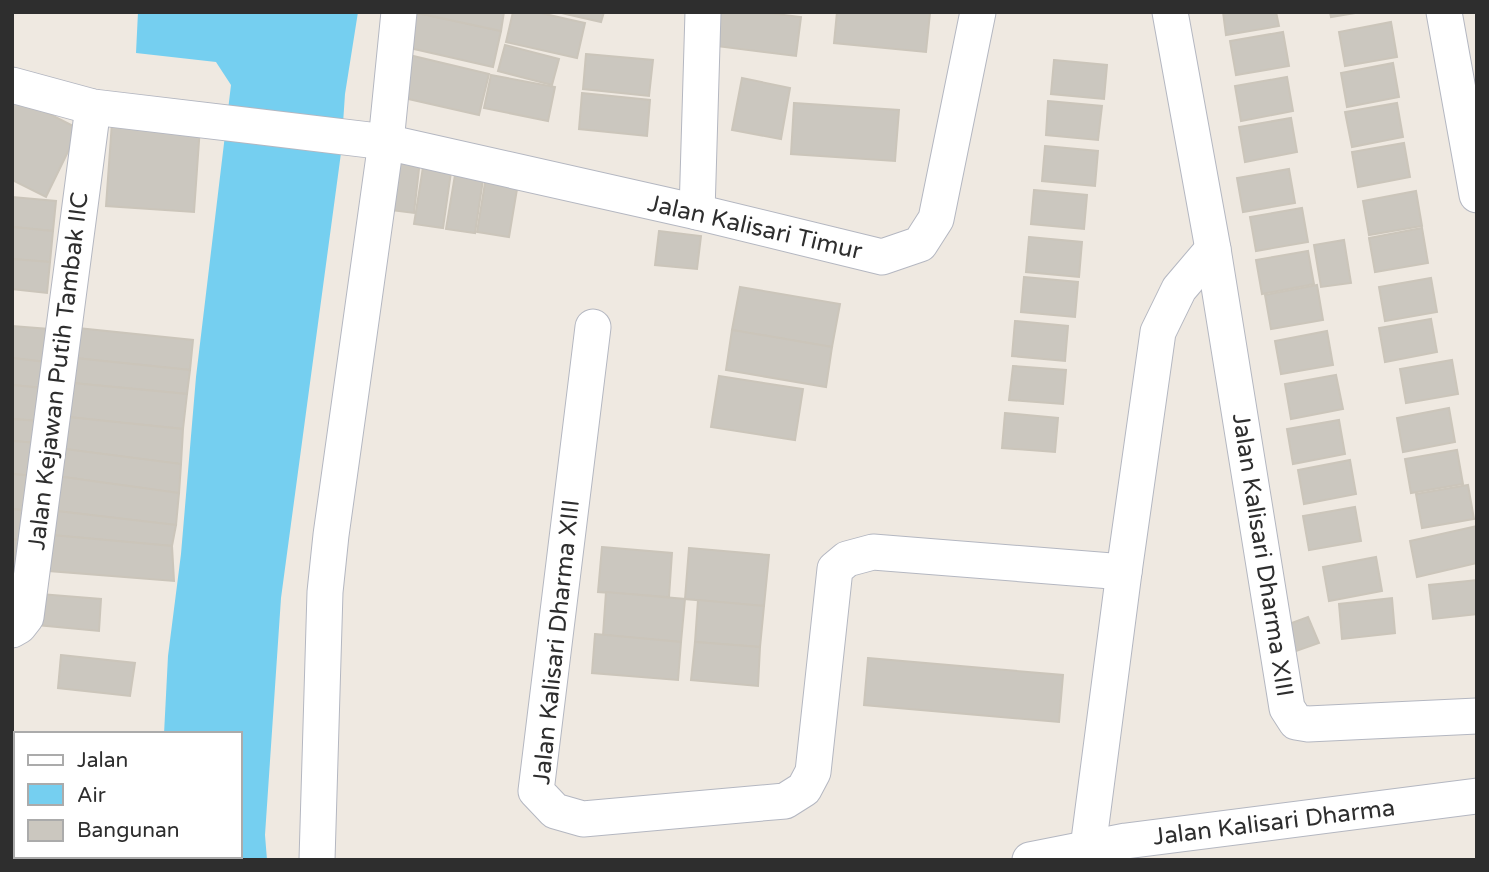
<svg xmlns="http://www.w3.org/2000/svg" width="1489" height="872" viewBox="0 0 1489 872" font-family="'Varela Round',sans-serif">
	<style>
		.water { fill: #75cff0 }
		.building { fill: #cbc7bf; stroke: #cbc5ba; stroke-width: 2 }
		.lines { fill: none; stroke-linecap: round; stroke-linejoin: round }
		.service-casing { stroke: #b4b7c1; stroke-width: 19 }
		.minor-casing { stroke: #b4b7c1; stroke-width: 37 }
		.service { stroke: #fff; stroke-width: 18 }
		.minor { stroke: #fff; stroke-width: 35 }
		.labels { text-anchor: middle; stroke-width: 7; stroke-linejoin: round; paint-order: stroke }
		.street-label { font-size: 24px; fill: #2e2e2e; stroke: #fff }
	</style>
	<rect width="100%" height="100%" fill="#efe9e1"/>
	<polygon class="water" points="138,12 358,12 345,94 341,153 281,598 265,835 267,860 166,860 166,856 240,856 240,734 164,734 168,656 181,554 196,377 231,85 216,62 136,53"/>
	<g class="building">
		<polygon points="413,12 501,31 493,67 405,47"/>
		<polygon points="413,12 504,12 501,31"/>
		<polygon points="513,12 536,12 585,23 577,58 506,42"/>
		<polygon points="557,12 604,12 601,22"/>
		<polygon points="720,12 760,12 801,17 796,56 716,46"/>
		<polygon points="837,12 930,13 926,52 834,43"/>
		<polygon points="1223,12 1276,12 1279,26 1226,35"/>
		<polygon points="1330,12 1361,12 1331,17"/>
		<polygon points="1391,22 1397,57 1345,66 1339,32"/>
		<polygon points="1283,32 1289,66 1236,75 1230,41"/>
		<polygon points="505,45 559,59 552,85 498,71"/>
		<polygon points="405,54 489,74 479,115 395,96"/>
		<polygon points="586,54 653,60 649,96 583,89"/>
		<polygon points="1054,60 1107,65 1104,99 1051,94"/>
		<polygon points="1393,63 1399,97 1347,107 1341,73"/>
		<polygon points="491,75 555,87 548,121 484,108"/>
		<polygon points="1287,77 1293,111 1241,121 1235,86"/>
		<polygon points="742,78 790,88 781,139 732,130"/>
		<polygon points="582,93 650,100 647,136 579,129"/>
		<polygon points="12,95 79,129 46,197 12,180"/>
		<polygon points="1048,101 1102,106 1098,140 1046,135"/>
		<polygon points="794,103 899,110 895,161 791,154"/>
		<polygon points="1397,103 1403,137 1352,147 1345,112"/>
		<polygon points="1291,118 1297,152 1245,162 1239,127"/>
		<polygon points="112,122 200,127 194,212 106,206"/>
		<polygon points="1404,143 1410,177 1358,187 1352,152"/>
		<polygon points="1045,146 1098,151 1095,186 1042,181"/>
		<polygon points="397,157 420,160 414,213 390,210"/>
		<polygon points="424,161 452,165 443,228 414,224"/>
		<polygon points="456,169 484,173 475,233 446,229"/>
		<polygon points="1289,169 1295,203 1243,212 1237,178"/>
		<polygon points="486,177 518,183 509,237 477,232"/>
		<polygon points="1034,190 1087,195 1084,229 1031,224"/>
		<polygon points="1416,191 1422,226 1369,235 1363,201"/>
		<polygon points="12,197 56,201 53,231 12,227"/>
		<polygon points="1302,208 1308,242 1256,251 1250,217"/>
		<polygon points="12,227 53,231 50,262 12,259"/>
		<polygon points="1422,228 1428,263 1375,272 1369,238"/>
		<polygon points="659,231 701,236 697,269 655,265"/>
		<polygon points="1029,237 1082,242 1079,277 1026,272"/>
		<polygon points="1344,240 1351,283 1321,287 1314,245"/>
		<polygon points="1308,251 1314,284 1262,294 1256,260"/>
		<polygon points="12,259 50,262 47,293 12,289"/>
		<polygon points="1024,277 1078,282 1075,317 1021,312"/>
		<polygon points="1431,278 1437,312 1385,321 1379,287"/>
		<polygon points="1317,285 1323,320 1271,329 1265,295"/>
		<polygon points="740,287 840,304 832,347 732,330"/>
		<polygon points="1431,319 1437,352 1385,362 1379,328"/>
		<polygon points="1015,321 1068,326 1065,361 1012,356"/>
		<polygon points="12,326 49,329 46,362 12,358"/>
		<polygon points="68,327 193,340 190,370 65,357"/>
		<polygon points="732,330 832,347 826,387 726,370"/>
		<polygon points="1327,331 1333,365 1281,374 1275,341"/>
		<polygon points="65,357 190,370 187,394 62,382"/>
		<polygon points="12,358 46,362 43,388 12,385"/>
		<polygon points="1452,360 1458,394 1406,403 1400,369"/>
		<polygon points="1013,366 1066,370 1063,404 1009,400"/>
		<polygon points="1336,375 1343,409 1291,419 1285,384"/>
		<polygon points="719,376 803,389 795,440 711,427"/>
		<polygon points="62,382 187,394 183,429 58,416"/>
		<polygon points="12,385 43,388 40,421 12,419"/>
		<polygon points="1449,408 1455,442 1403,452 1397,418"/>
		<polygon points="1005,413 1058,418 1055,452 1002,448"/>
		<polygon points="58,416 183,429 181,464 57,448"/>
		<polygon points="12,419 40,421 38,443 12,441"/>
		<polygon points="1339,420 1345,454 1293,464 1287,429"/>
		<polygon points="12,441 38,443 35,476 12,474"/>
		<polygon points="57,448 181,464 179,493 56,476"/>
		<polygon points="1457,450 1463,484 1411,493 1405,459"/>
		<polygon points="1350,460 1356,494 1304,504 1298,470"/>
		<polygon points="12,474 35,476 31,511 12,509"/>
		<polygon points="56,476 179,493 176,525 48,510"/>
		<polygon points="1468,485 1474,519 1422,528 1416,494"/>
		<polygon points="1355,507 1361,541 1309,550 1303,516"/>
		<polygon points="12,509 31,511 28,541 12,539"/>
		<polygon points="48,510 176,525 172,546 51,535"/>
		<polygon points="1477,526 1477,563 1417,577 1410,541"/>
		<polygon points="51,535 172,546 174,581 49,571"/>
		<polygon points="12,539 28,541 25,570 12,568"/>
		<polygon points="602,547 672,553 669,597 598,592"/>
		<polygon points="689,548 769,555 764,606 685,599"/>
		<polygon points="1376,557 1382,591 1329,601 1323,567"/>
		<polygon points="1477,580 1477,614 1433,619 1429,585"/>
		<polygon points="606,592 685,599 681,642 603,635"/>
		<polygon points="40,594 101,599 99,631 37,625"/>
		<polygon points="1392,598 1395,633 1342,639 1339,604"/>
		<polygon points="698,600 764,606 760,647 695,642"/>
		<polygon points="1308,617 1319,643 1296,651 1286,625"/>
		<polygon points="595,634 681,642 678,680 592,673"/>
		<polygon points="695,642 760,647 758,686 691,680"/>
		<polygon points="61,655 135,663 130,696 58,688"/>
		<polygon points="868,658 1063,675 1059,722 864,705"/>
		<polygon points="12,793 13,794 15,860 12,860"/>
	</g>
	<g class="lines">
		<g class="service-casing">
			<g id="service">
				<polyline points="12,766 16,769"/>
				<polyline points="39,856 40,860"/>
			</g>
		</g>
		<g class="minor-casing">
			<g id="minor">
				<polyline points="1170,12 1213,249 1287,708 1296,722 1308,724 1477,716"/>
				<polyline points="1444,12 1477,195"/>
				<polyline points="12,85 93,107 386,142 697,212 882,257 920,244 936,219 978,12"/>
				<polyline points="697,212 703,12"/>
				<polyline points="593,327 536,791 555,811 583,819 785,801 804,789 813,772 835,569 847,559 873,552 1124,572"/>
				<polyline points="12,630 19,626 26,617 93,107"/>
				<polyline points="1088,848 1124,572 1158,332 1179,289 1213,249"/>
				<polyline points="317,860 325,592 331,535 386,142 399,12"/>
				<polyline points="1030,860 1126,841 1477,796"/>
			</g>
		</g>
		<use href="#service" class="service"/>
		<use href="#minor" class="minor"/>
	</g>
	<g class="labels">
		<g class="street-label">
			<text transform="translate(755 227) rotate(13)" y="8">Jalan Kalisari Timur</text>
			<text transform="translate(58 371) rotate(-83)" y="8">Jalan Kejawan Putih Tambak IIC</text>
			<text transform="translate(1263 555) rotate(81)" y="8">Jalan Kalisari Dharma XIII</text>
			<text transform="translate(556 642) rotate(-84)" y="8">Jalan Kalisari Dharma XIII</text>
			<text transform="translate(1274 822) rotate(-7)" y="8">Jalan Kalisari Dharma</text>
		</g>
	</g>
	<rect width="1489" height="872" fill="none" stroke="#2e2e2e" stroke-width="28"/>
	<rect x="14" y="732" width="228" height="126" fill="#ffffff" stroke="#ababab" stroke-width="2"/>
	<rect x="28" y="755" width="35" height="10" fill="#ffffff" stroke="#ababab" stroke-width="2"/>
	<text x="77" y="767" font-size="21" fill="#2e2e2e">Jalan</text>
	<rect x="28" y="784" width="35" height="21" fill="#75cff0" stroke="#ababab" stroke-width="2"/>
	<text x="77" y="802" font-size="21" fill="#2e2e2e">Air</text>
	<rect x="28" y="820" width="35" height="21" fill="#cbc7bf" stroke="#ababab" stroke-width="2"/>
	<text x="77" y="837" font-size="21" fill="#2e2e2e">Bangunan</text>
</svg>
